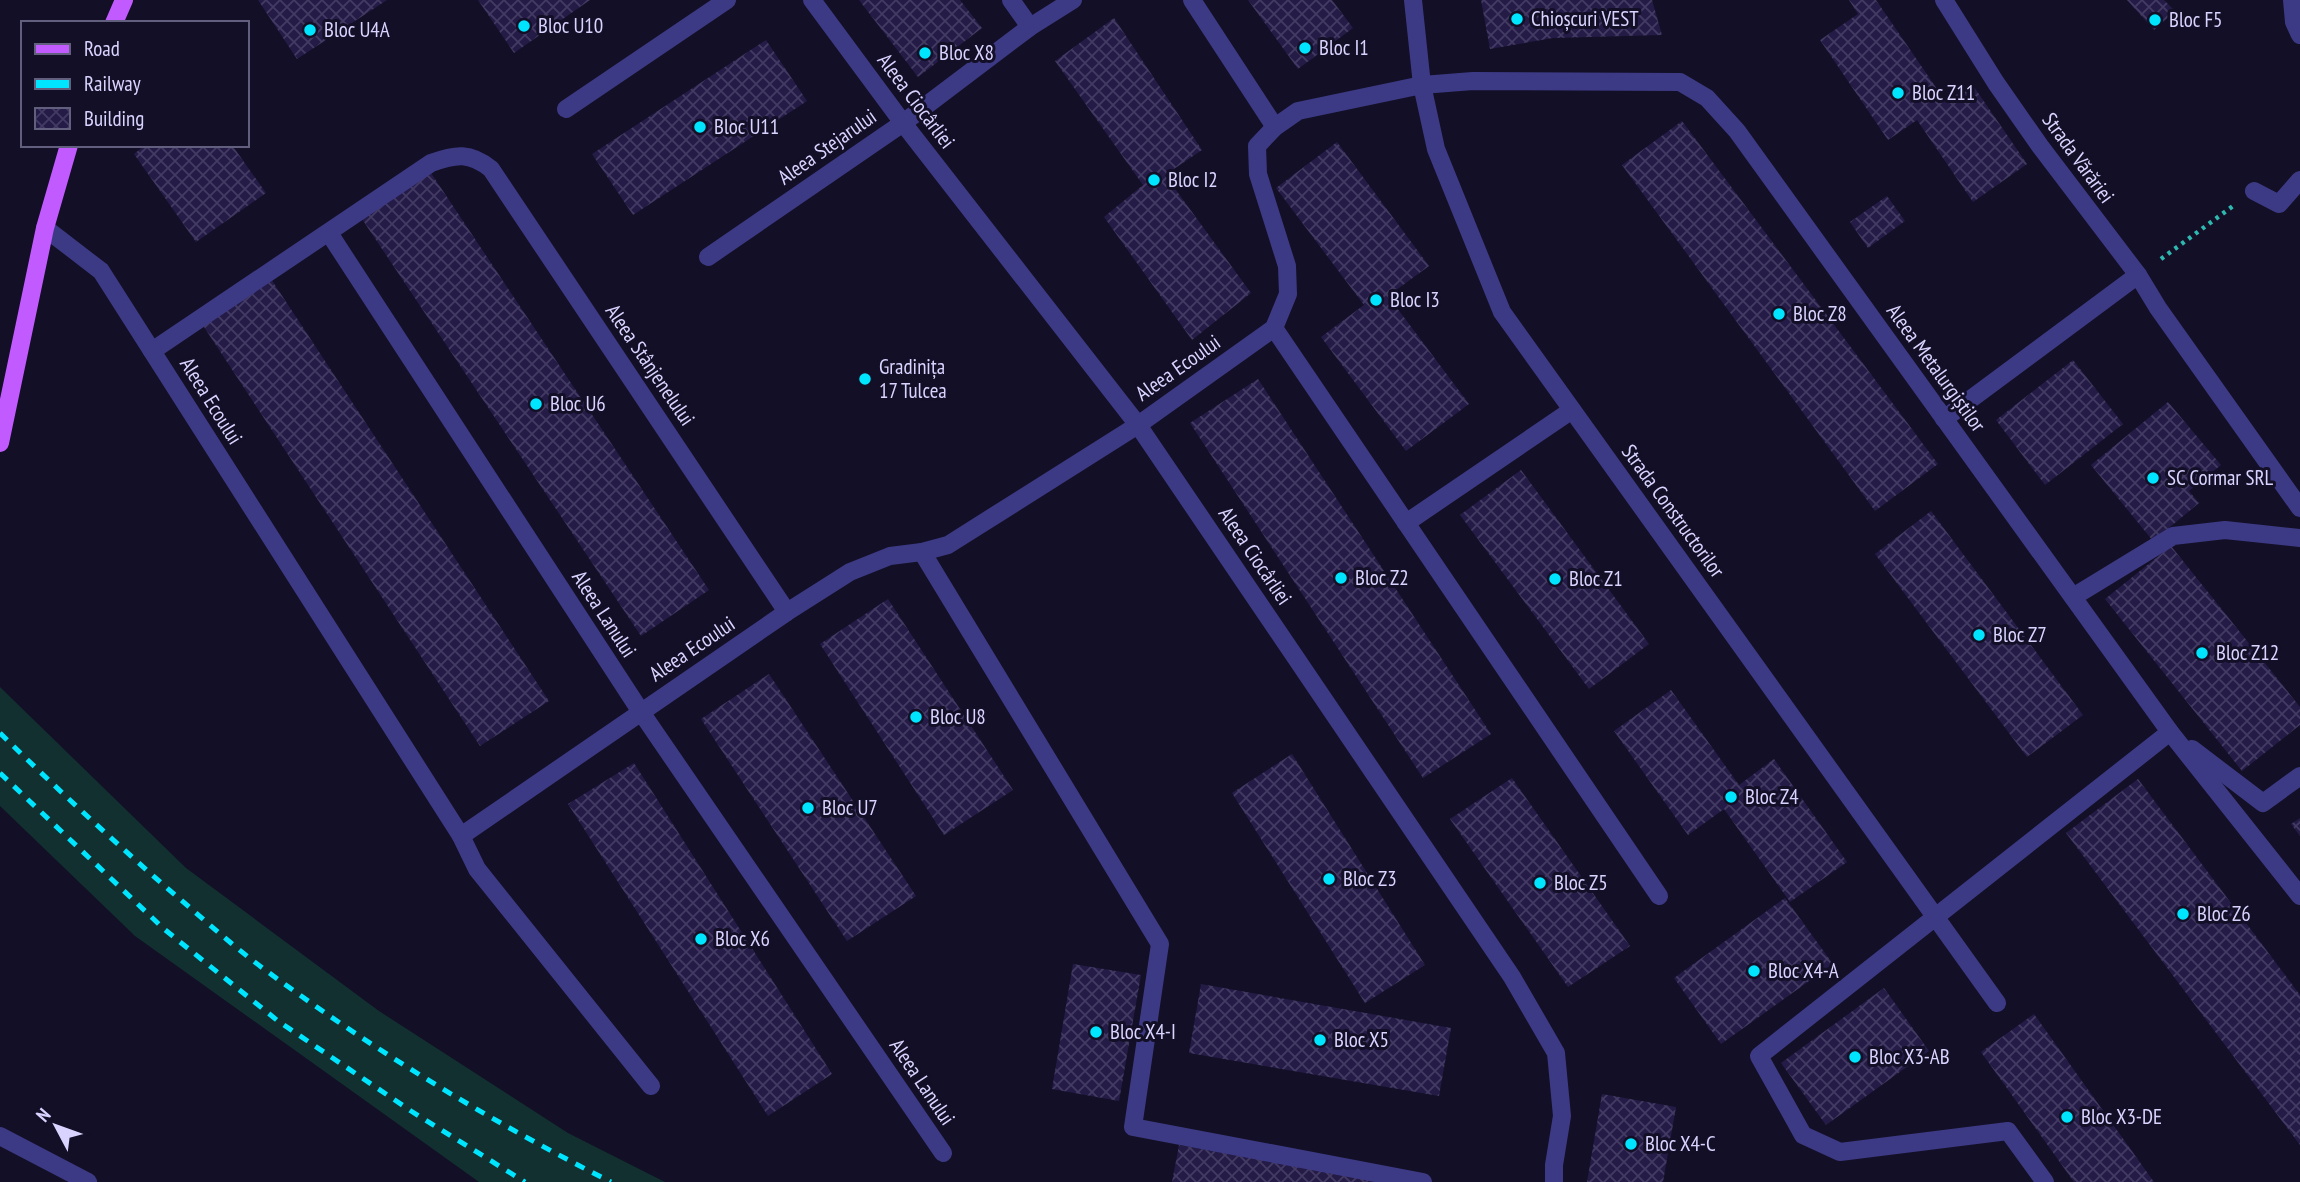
<svg xmlns="http://www.w3.org/2000/svg" width="2300" height="1182" viewBox="0 0 2300 1182" font-family="'PT Sans Narrow',sans-serif">
	<style>
		.grass { fill: #12302f }
		.building { fill: url(#building-cross-hatch) }
		.lines { fill: none; stroke-linecap: round; stroke-linejoin: round }
		.path { stroke: #2fb8b0; stroke-width: 4.5; stroke-dasharray: 3.5 5; stroke-linecap: butt }
		.minor { stroke: #3d3a85; stroke-width: 18 }
		.major { stroke: #c25bff; stroke-width: 18 }
		.rail { stroke: #00e5ff; stroke-width: 5; stroke-dasharray: 10 9; stroke-linecap: butt }
		.poi-dot { fill: #00e5ff; stroke: #130f26; stroke-width: 2.5 }
		.labels { text-anchor: middle; stroke-width: 6; stroke-linejoin: round; paint-order: stroke }
		.poi-label { font-size: 21px; fill: #d9d4ff; stroke: #130f26; text-anchor: start }
		.street-label { font-size: 21px; fill: #d9d4ff; stroke: #130f26 }
	</style>
	<defs>
		<pattern id="building-cross-hatch" width="8" height="8" patternUnits="userSpaceOnUse" patternTransform="scale(1.75)"><rect width="8" height="8" fill="#241b47"/><path d="M0 0l8 8M0 8l8-8" fill="none" stroke="#433b63"/></pattern>
	</defs>
	<rect width="100%" height="100%" fill="#130f26"/>
	<polygon class="grass" points="0,687 186,868 379,1011 568,1133 665,1182 479,1182 135,936 0,806"/>
	<g class="building">
		<polygon points="258,0 387,0 297,59"/>
		<polygon points="478,0 590,0 514,53"/>
		<polygon points="859,0 960,0 982,28 918,77"/>
		<polygon points="1248,0 1332,0 1353,28 1298,69"/>
		<polygon points="1481,0 1652,0 1662,35 1553,38 1490,49"/>
		<polygon points="1849,0 1876,0 1946,102 1972,84 2027,164 1973,202 1917,120 1888,140 1820,40 1858,14"/>
		<polygon points="2127,0 2164,0 2175,11 2154,30"/>
		<polygon points="1114,18 1202,150 1165,175 1251,293 1192,340 1104,217 1143,185 1055,61"/>
		<polygon points="766,40 807,101 633,215 592,154"/>
		<polygon points="1682,121 1938,464 1875,511 1622,165"/>
		<polygon points="1337,142 1429,266 1388,296 1469,404 1406,451 1321,337 1364,305 1276,188"/>
		<polygon points="145,145 232,145 266,193 196,242 134,154"/>
		<polygon points="431,173 709,590 641,636 362,219"/>
		<polygon points="1887,196 1905,221 1868,248 1850,222"/>
		<polygon points="271,279 549,701 480,746 202,324"/>
		<polygon points="2073,360 2123,424 2045,485 1996,420"/>
		<polygon points="1258,379 1491,734 1423,778 1190,423"/>
		<polygon points="2168,402 2221,465 2189,491 2199,503 2153,541 2091,465"/>
		<polygon points="1521,470 1649,644 1589,689 1460,515"/>
		<polygon points="1931,511 2083,715 2027,757 1875,554"/>
		<polygon points="2171,546 2300,707 2300,725 2242,771 2105,599"/>
		<polygon points="888,599 1013,790 944,835 820,644"/>
		<polygon points="769,674 916,896 847,941 701,719"/>
		<polygon points="1671,690 1739,785 1774,759 1847,862 1790,902 1724,809 1688,835 1614,731"/>
		<polygon points="1292,754 1425,965 1365,1003 1232,793"/>
		<polygon points="634,763 832,1074 768,1116 568,804"/>
		<polygon points="1512,778 1630,946 1568,987 1450,819"/>
		<polygon points="2138,779 2300,995 2300,1145 2066,833"/>
		<polygon points="2300,818 2300,836 2291,824"/>
		<polygon points="1785,898 1833,964 1721,1044 1674,978"/>
		<polygon points="1073,964 1141,975 1119,1101 1052,1089"/>
		<polygon points="1201,984 1451,1028 1439,1096 1189,1053"/>
		<polygon points="1884,988 1929,1051 1826,1125 1781,1063"/>
		<polygon points="2034,1014 2154,1182 2074,1182 1981,1052"/>
		<polygon points="1602,1094 1676,1107 1663,1182 1587,1182"/>
		<polygon points="1179,1145 1383,1181 1383,1182 1172,1182"/>
	</g>
	<g class="lines">
		<polyline class="path" points="2161,259 2233,206"/>
		<g class="minor">
			<polyline points="812,0 903,123 1138,425 1512,977 1556,1053 1562,1116 1554,1165 1554,1182"/>
			<polyline points="1011,0 1030,27"/>
			<polyline points="1192,0 1275,127"/>
			<polyline points="1413,0 1422,85 1436,149 1502,312 1997,1003"/>
			<polyline points="1944,0 1996,83 2040,146 2138,275 2158,308 2300,508"/>
			<polyline points="2292,0 2294,22 2300,35"/>
			<polyline points="566,109 727,0"/>
			<polyline points="2254,191 2279,204 2300,180"/>
			<polyline points="45,228 101,271 461,836 477,869 651,1086"/>
			<polyline points="329,233 641,712 943,1153"/>
			<polyline points="708,257 903,123 1030,27 1073,0"/>
			<polyline points="1274,328 1659,896"/>
			<path d="M152 351 431 163C456 154 470 152 491 169L787 612"/>
			<polyline points="1944,419 2138,275"/>
			<polyline points="1406,523 1572,410"/>
			<polyline points="922,552 1160,944 1133,1127 1423,1182"/>
			<polyline points="2073,597 2173,536 2225,530 2300,538"/>
			<polyline points="2192,749 2263,803 2300,776"/>
			<polyline points="461,836 787,612 850,572 890,556 922,552 948,545 1138,425 1274,328 1288,294 1287,266 1258,174 1257,146 1275,127 1298,111 1422,85 1473,81 1680,82 1707,98 1737,131 2170,732 2300,896"/>
			<polyline points="0,1136 88,1182"/>
			<polyline points="2045,1182 2008,1131 1840,1152 1803,1135 1759,1056 2170,732"/>
		</g>
		<g class="major">
			<polyline points="114,23 124,0"/>
			<polyline points="0,443 45,228 69,145"/>
		</g>
		<g class="rail">
			<path d="M0 733C54 786 110 838 167 888 199 915 230 944 264 969 373 1050 490 1121 611 1182"/>
			<polyline points="0,773 164,929 278,1021 411,1111 525,1182"/>
		</g>
	</g>
	<g class="poi-dot">
		<circle cx="1517" cy="19" r="7"/>
		<circle cx="2155" cy="20" r="7"/>
		<circle cx="524" cy="26" r="7"/>
		<circle cx="310" cy="30" r="7"/>
		<circle cx="1305" cy="48" r="7"/>
		<circle cx="925" cy="53" r="7"/>
		<circle cx="1898" cy="93" r="7"/>
		<circle cx="700" cy="127" r="7"/>
		<circle cx="1154" cy="180" r="7"/>
		<circle cx="1376" cy="300" r="7"/>
		<circle cx="1779" cy="314" r="7"/>
		<circle cx="865" cy="379" r="7"/>
		<circle cx="536" cy="404" r="7"/>
		<circle cx="2153" cy="478" r="7"/>
		<circle cx="1341" cy="578" r="7"/>
		<circle cx="1555" cy="579" r="7"/>
		<circle cx="1979" cy="635" r="7"/>
		<circle cx="2202" cy="653" r="7"/>
		<circle cx="916" cy="717" r="7"/>
		<circle cx="1731" cy="797" r="7"/>
		<circle cx="808" cy="808" r="7"/>
		<circle cx="1329" cy="879" r="7"/>
		<circle cx="1540" cy="883" r="7"/>
		<circle cx="2183" cy="914" r="7"/>
		<circle cx="701" cy="939" r="7"/>
		<circle cx="1754" cy="971" r="7"/>
		<circle cx="1096" cy="1032" r="7"/>
		<circle cx="1320" cy="1040" r="7"/>
		<circle cx="1855" cy="1057" r="7"/>
		<circle cx="2067" cy="1117" r="7"/>
		<circle cx="1631" cy="1144" r="7"/>
	</g>
	<g class="labels">
		<g class="poi-label">
			<text x="1531" y="26">Chioșcuri VEST</text>
			<text x="2169" y="27">Bloc F5</text>
			<text x="538" y="33">Bloc U10</text>
			<text x="324" y="37">Bloc U4A</text>
			<text x="1319" y="55">Bloc I1</text>
			<text x="939" y="60">Bloc X8</text>
			<text x="1912" y="100">Bloc Z11</text>
			<text x="714" y="134">Bloc U11</text>
			<text x="1168" y="187">Bloc I2</text>
			<text x="1390" y="307">Bloc I3</text>
			<text x="1793" y="321">Bloc Z8</text>
			<text x="879" y="374">Gradinița<tspan x="879" dy="24">17 Tulcea</tspan></text>
			<text x="550" y="411">Bloc U6</text>
			<text x="2167" y="485">SC Cormar SRL</text>
			<text x="1355" y="585">Bloc Z2</text>
			<text x="1569" y="586">Bloc Z1</text>
			<text x="1993" y="642">Bloc Z7</text>
			<text x="2216" y="660">Bloc Z12</text>
			<text x="930" y="724">Bloc U8</text>
			<text x="1745" y="804">Bloc Z4</text>
			<text x="822" y="815">Bloc U7</text>
			<text x="1343" y="886">Bloc Z3</text>
			<text x="1554" y="890">Bloc Z5</text>
			<text x="2197" y="921">Bloc Z6</text>
			<text x="715" y="946">Bloc X6</text>
			<text x="1768" y="978">Bloc X4-A</text>
			<text x="1110" y="1039">Bloc X4-I</text>
			<text x="1334" y="1047">Bloc X5</text>
			<text x="1869" y="1064">Bloc X3-AB</text>
			<text x="2081" y="1124">Bloc X3-DE</text>
			<text x="1645" y="1151">Bloc X4-C</text>
		</g>
		<g class="street-label">
			<text transform="translate(916 101) rotate(53)" y="7">Aleea Ciocârliei</text>
			<text transform="translate(827 147) rotate(-35)" y="7">Aleea Stejarului</text>
			<text transform="translate(2078 158) rotate(54)" y="7">Strada Vărăriei</text>
			<text transform="translate(650 365) rotate(56)" y="7">Aleea Stânjenelului</text>
			<text transform="translate(1178 368) rotate(-35)" y="7">Aleea Ecoului</text>
			<text transform="translate(1936 368) rotate(54)" y="7">Aleea Metalurgiștilor</text>
			<text transform="translate(211 401) rotate(58)" y="7">Aleea Ecoului</text>
			<text transform="translate(1673 511) rotate(54)" y="7">Strada Constructorilor</text>
			<text transform="translate(1255 556) rotate(56)" y="7">Aleea Ciocârliei</text>
			<text transform="translate(604 614) rotate(57)" y="7">Aleea Lanului</text>
			<text transform="translate(692 649) rotate(-34)" y="7">Aleea Ecoului</text>
			<text transform="translate(922 1082) rotate(56)" y="7">Aleea Lanului</text>
		</g>
	</g>
	<rect x="21" y="21" width="228" height="126" fill="#130f26" stroke="#625e7d" stroke-width="2"/>
	<rect x="35" y="44" width="35" height="10" fill="#c25bff" stroke="#625e7d" stroke-width="2"/>
	<text x="84" y="56" font-size="21" fill="#d9d4ff">Road</text>
	<rect x="35" y="79" width="35" height="10" fill="#00e5ff" stroke="#625e7d" stroke-width="2"/>
	<text x="84" y="91" font-size="21" fill="#d9d4ff">Railway</text>
	<rect x="35" y="108" width="35" height="21" fill="url(#building-cross-hatch)" stroke="#625e7d" stroke-width="2"/>
	<text x="84" y="126" font-size="21" fill="#d9d4ff">Building</text>
	<g transform="translate(56 1126) rotate(311)" stroke="#130f26" stroke-width="5" paint-order="stroke">
	<path d="M0-5L12 26L0 18L-12 26Z" fill="#d9d4ff"/>
	<text y="-10" font-size="19" font-weight="bold" text-anchor="middle" fill="#d9d4ff">N</text>
	</g>
</svg>
